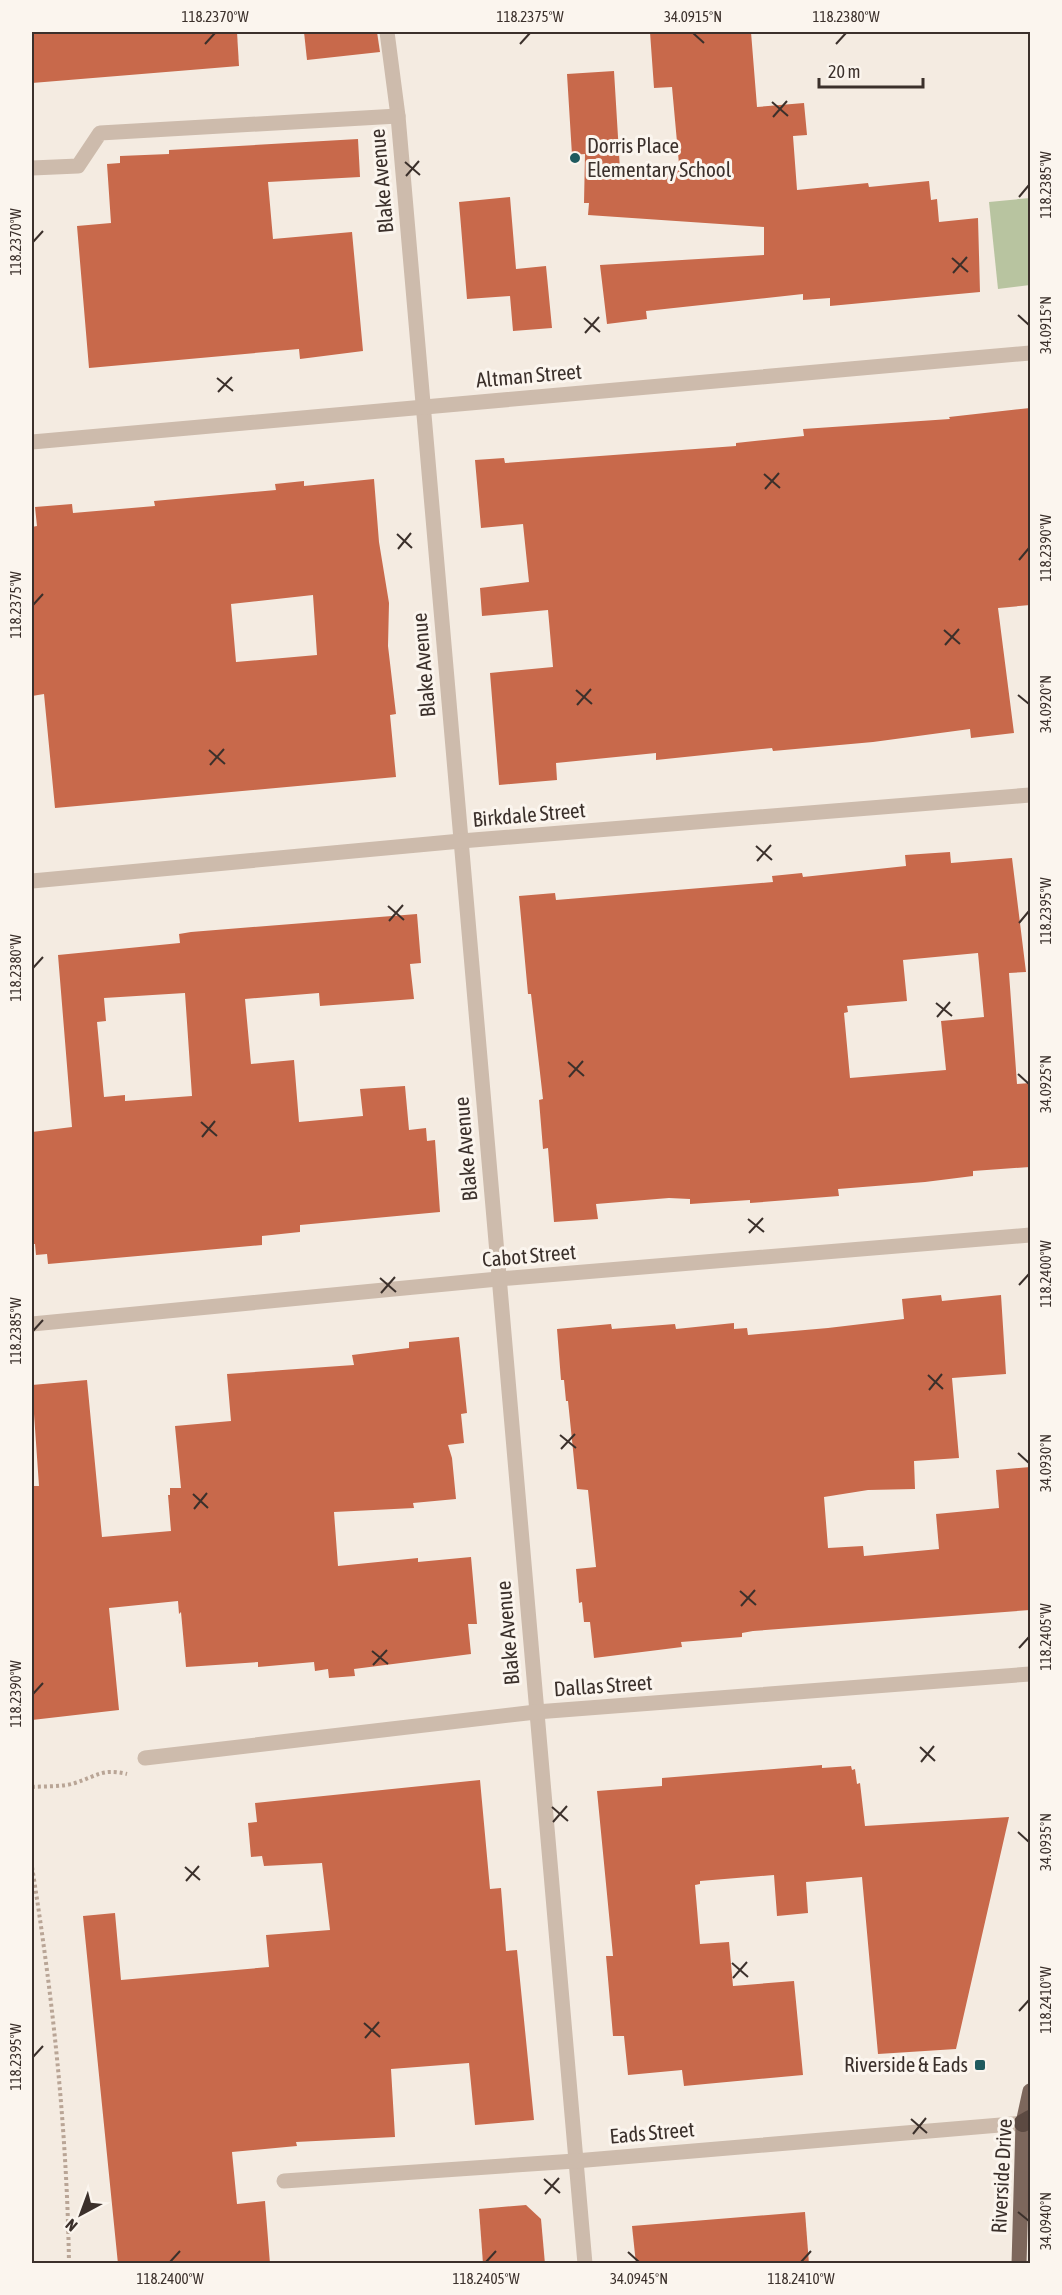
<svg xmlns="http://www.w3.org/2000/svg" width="1062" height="2295" viewBox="0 0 1062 2295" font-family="'Asap Condensed',sans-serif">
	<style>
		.green { fill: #b8c4a0 }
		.building { fill: #c8694b; fill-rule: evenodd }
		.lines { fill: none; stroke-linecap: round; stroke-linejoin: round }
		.path { stroke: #b9a596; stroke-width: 4; stroke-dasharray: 3 3; stroke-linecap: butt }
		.minor { stroke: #cdbbac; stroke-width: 15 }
		.major { stroke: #7d675c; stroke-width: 15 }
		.highway { stroke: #5c4a42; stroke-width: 18 }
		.ticks { fill: none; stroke: #3b302b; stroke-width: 2 }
		.poi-dot { fill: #1f5a5e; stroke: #fbf5ee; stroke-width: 2 }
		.labels { text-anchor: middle; stroke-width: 6; stroke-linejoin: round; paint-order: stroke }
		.poi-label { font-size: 21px; fill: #3b302b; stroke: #fbf5ee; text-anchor: start }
		.street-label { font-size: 21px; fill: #3b302b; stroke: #fbf5ee }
		.neatline { fill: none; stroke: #3b302b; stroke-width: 2 }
		.ticks-label { font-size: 15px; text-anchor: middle; fill: #3b302b }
	</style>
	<rect width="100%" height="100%" fill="#f4ebe1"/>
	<polygon class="green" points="1030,198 1030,285 998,289 989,202"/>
	<g class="building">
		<polygon points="32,32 237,32 239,66 32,83"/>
		<polygon points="304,32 377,32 380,52 307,60"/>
		<polygon points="650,32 751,32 757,107 804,103 807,135 793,136 797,190 868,183 869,187 929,181 931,200 937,199 939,222 978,218 980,292 830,306 830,298 803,300 803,294 646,311 647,319 607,324 600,265 764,255 764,227 588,215 589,203 584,203 585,154 572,155 567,74 614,71 620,170 679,164 672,87 654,88"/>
		<polygon points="358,139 360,177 268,182 273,239 352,232 363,351 300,359 299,349 89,368 77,226 111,223 107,164 120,163 120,156 169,154 169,150"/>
		<polygon points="510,197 516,269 546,266 552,328 513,331 510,296 467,299 459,202"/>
		<polygon points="1030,408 1030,605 998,608 1014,733 971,738 970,729 873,742 773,751 772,748 656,760 656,753 556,763 557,780 499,785 490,673 553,667 548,610 482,616 480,588 529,582 523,524 481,528 475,460 504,458 505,463 736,446 736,443 804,436 803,429 950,419 949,417"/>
		<path d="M374 479 379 542 389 603 388 646 396 714 390 715 396 777 55 808 44 694 32 696V527L37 526 35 507 72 504 73 513 155 506 154 501 276 490 275 484 304 481V486ZM313 595 317 655 236 662 231 604Z"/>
		<path d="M950 852 951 863 1012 858 1026 972 1009 973 1017 1084 1030 1083V1167L973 1171V1176L925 1182 838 1189 839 1196 750 1203V1200L690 1204V1199L669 1198 596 1204 598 1219 554 1222 548 1148 543 1149 539 1100 543 1099 531 994H528L519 896 555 893 556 900 773 882 772 876 802 873 803 877 906 866 905 855ZM978 953 984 1017 941 1021 946 1070 850 1078 844 1013 848 1012 847 1006 907 1001 903 960Z"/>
		<path d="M417 914 421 963 410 964 414 999 320 1006 319 993 245 999 251 1064 294 1060 299 1122 363 1116 360 1089 405 1086 409 1130 426 1128 427 1141 435 1140 440 1212 300 1225V1232L262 1236V1245L48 1264 47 1254 36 1255 35 1244H32V1132L72 1127 58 955 180 943 179 934 191 932ZM185 993 192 1096 125 1101V1095L104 1097 97 1022 106 1021 104 998Z"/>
		<polygon points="941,1295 942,1301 1001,1295 1006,1374 952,1378 959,1458 914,1461 915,1489 868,1490 824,1497 828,1548 863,1546 864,1556 939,1549 936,1514 999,1508 996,1470 1030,1467 1030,1610 753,1631 742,1633 742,1637 681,1642 682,1647 594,1658 590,1622 584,1622 582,1602 579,1603 576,1569 596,1567 588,1490 577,1489 568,1401 566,1401 564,1380 561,1380 557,1329 611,1324 612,1329 675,1324 676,1329 734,1323 734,1329 747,1328 748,1335 828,1328 904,1319 902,1299"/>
		<polygon points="459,1337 467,1413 461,1414 464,1443 448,1445 452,1458 456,1499 413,1503 414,1508 334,1512 338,1566 418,1558 418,1562 471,1557 477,1624 468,1624 471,1654 354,1669 355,1676 329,1678 328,1669 315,1671 314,1662 258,1667 258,1662 186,1667 181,1612 179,1614 178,1601 109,1608 119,1710 32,1720 32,1486 39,1486 32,1385 87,1380 102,1537 171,1531 168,1495 170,1495 170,1488 181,1488 175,1426 231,1421 227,1374 354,1365 352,1355 409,1348 409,1342"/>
		<polygon points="822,1765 822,1768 851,1766 852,1770 855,1769 857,1784 860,1783 865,1826 1009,1817 956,2049 878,2054 862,1877 806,1882 808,1913 777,1916 774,1875 700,1881 700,1884 695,1885 700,1944 729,1942 733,1986 794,1981 803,2075 684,2086 682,2070 628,2075 624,2036 613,2036 606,1956 613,1956 597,1791 662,1786 662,1778"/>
		<polygon points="480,1780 490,1889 501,1888 506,1951 517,1950 534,2120 475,2125 469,2063 391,2069 395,2137 296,2142 297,2146 232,2152 237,2204 265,2201 270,2264 118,2264 83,1916 115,1913 121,1980 269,1967 266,1935 330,1930 322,1863 264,1866 262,1856 251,1857 248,1823 257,1822 255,1803"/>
		<polygon points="526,2205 541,2219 545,2264 483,2264 479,2209"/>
		<polygon points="805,2212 809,2264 636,2264 632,2226"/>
	</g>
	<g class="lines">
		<g class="path">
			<path d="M32 1787C45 1786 63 1787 75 1783 97 1776 102 1768 127 1774"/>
			<path d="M32 1867C53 1998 67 2131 69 2264"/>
		</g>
		<g class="minor">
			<polyline points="387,32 398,116 585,2264"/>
			<polyline points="32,168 78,166 100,133 398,116"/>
			<polyline points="32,442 1030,353"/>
			<polyline points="32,881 461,841 1030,795"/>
			<polyline points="32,1324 498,1279 1030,1235"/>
			<polyline points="145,1758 536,1712 1030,1674"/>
			<polyline points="284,2181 575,2161 1023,2123"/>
		</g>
		<polyline class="major" points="1019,2264 1023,2123 1030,2091"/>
		<polyline class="highway" points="1023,2123 1030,2119"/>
	</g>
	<path class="ticks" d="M693 33 704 43M205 44 215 33M520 44 530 33M836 44 846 33M772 102 788 116M773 117 787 101M405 162 420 175M406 176 419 161M1019 197 1029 185M33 242 43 231M952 258 968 272M953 273 967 257M1018 315 1029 325M584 318 600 332M585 333 599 317M217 378 233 391M218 392 232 377M764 474 780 488M765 489 779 473M397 534 412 548M398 549 411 533M1019 560 1029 548M33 605 43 594M944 630 960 644M945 645 959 629M576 690 592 704M1018 695 1029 704M577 705 591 689M209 750 225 764M210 765 224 749M756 846 772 860M757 861 771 845M388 906 404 920M389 921 403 905M1019 923 1029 911M33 968 43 957M936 1003 952 1016M937 1017 950 1002M568 1062 584 1076M1018 1074 1029 1084M569 1077 583 1061M201 1122 217 1136M202 1137 215 1121M748 1219 764 1232M749 1233 763 1218M380 1278 396 1292M1019 1285 1029 1274M381 1293 395 1277M33 1331 43 1320M928 1375 943 1389M929 1390 942 1374M560 1435 576 1448M561 1449 575 1434M1018 1453 1029 1463M193 1494 208 1508M194 1509 207 1493M740 1591 756 1605M741 1606 755 1590M1019 1648 1029 1637M372 1651 388 1664M373 1665 387 1650M33 1694 43 1683M920 1747 935 1761M921 1762 934 1746M552 1807 568 1821M553 1822 567 1806M1018 1832 1029 1842M185 1867 200 1880M186 1881 199 1866M732 1963 748 1977M733 1978 747 1962M1019 2011 1029 2000M364 2023 380 2037M365 2038 379 2022M33 2057 43 2046M911 2119 927 2133M913 2134 926 2118M544 2179 560 2193M545 2194 559 2178M1018 2212 1029 2221M628 2252 639 2262M170 2262 180 2251M486 2262 496 2251M801 2262 811 2251"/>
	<g class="poi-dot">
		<circle cx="575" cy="158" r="6"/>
		<rect x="974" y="2059" width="12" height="12" rx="3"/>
	</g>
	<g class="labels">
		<g class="poi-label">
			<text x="587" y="153">Dorris Place<tspan x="587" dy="24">Elementary School</tspan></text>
			<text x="968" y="2072" text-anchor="end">Riverside &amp; Eads</text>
		</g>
		<g class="street-label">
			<text transform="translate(382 181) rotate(-95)" y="7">Blake Avenue</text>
			<text transform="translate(529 376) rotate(-5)" y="7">Altman Street</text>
			<text transform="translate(424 665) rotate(-95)" y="7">Blake Avenue</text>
			<text transform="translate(529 815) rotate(-5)" y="7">Birkdale Street</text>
			<text transform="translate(466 1149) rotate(-95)" y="7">Blake Avenue</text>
			<text transform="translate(529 1256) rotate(-5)" y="7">Cabot Street</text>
			<text transform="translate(508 1633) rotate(-95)" y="7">Blake Avenue</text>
			<text transform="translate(603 1686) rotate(-4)" y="7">Dallas Street</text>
			<text transform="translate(652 2133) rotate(-5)" y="7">Eads Street</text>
			<text transform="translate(1002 2176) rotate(-87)" y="7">Riverside Drive</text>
		</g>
	</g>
	<rect width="1062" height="2295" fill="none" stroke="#fbf5ee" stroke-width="66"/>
	<g transform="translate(81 2214) rotate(221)" stroke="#fbf5ee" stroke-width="4.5" paint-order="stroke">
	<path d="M0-4.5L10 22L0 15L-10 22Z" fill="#3b302b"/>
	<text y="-9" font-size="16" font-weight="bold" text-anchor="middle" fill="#3b302b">N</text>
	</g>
	<path d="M819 78v9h104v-9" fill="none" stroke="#3b302b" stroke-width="3"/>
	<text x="828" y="78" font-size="18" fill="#3b302b" stroke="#fbf5ee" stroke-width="4.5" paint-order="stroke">20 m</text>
	<rect x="33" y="33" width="996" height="2229" class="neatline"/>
	<g class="ticks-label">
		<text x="215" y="22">118.2370°W</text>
		<text x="530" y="22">118.2375°W</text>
		<text x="693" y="22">34.0915°N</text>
		<text x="846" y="22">118.2380°W</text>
		<text transform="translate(1046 185) rotate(-90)" y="5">118.2385°W</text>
		<text transform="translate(16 242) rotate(-90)" y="5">118.2370°W</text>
		<text transform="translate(1046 325) rotate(-90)" y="5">34.0915°N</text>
		<text transform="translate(1046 548) rotate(-90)" y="5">118.2390°W</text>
		<text transform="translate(16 605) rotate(-90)" y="5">118.2375°W</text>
		<text transform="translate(1046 704) rotate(-90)" y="5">34.0920°N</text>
		<text transform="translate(1046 911) rotate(-90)" y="5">118.2395°W</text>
		<text transform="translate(16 968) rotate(-90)" y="5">118.2380°W</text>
		<text transform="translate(1046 1084) rotate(-90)" y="5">34.0925°N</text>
		<text transform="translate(1046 1274) rotate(-90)" y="5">118.2400°W</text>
		<text transform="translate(16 1331) rotate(-90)" y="5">118.2385°W</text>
		<text transform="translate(1046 1463) rotate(-90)" y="5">34.0930°N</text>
		<text transform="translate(1046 1637) rotate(-90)" y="5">118.2405°W</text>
		<text transform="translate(16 1694) rotate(-90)" y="5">118.2390°W</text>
		<text transform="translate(1046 1842) rotate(-90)" y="5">34.0935°N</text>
		<text transform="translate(1046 2000) rotate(-90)" y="5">118.2410°W</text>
		<text transform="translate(16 2057) rotate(-90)" y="5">118.2395°W</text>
		<text transform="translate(1046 2221) rotate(-90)" y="5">34.0940°N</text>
		<text x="170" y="2284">118.2400°W</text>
		<text x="486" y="2284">118.2405°W</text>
		<text x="639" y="2284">34.0945°N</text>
		<text x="801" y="2284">118.2410°W</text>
	</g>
</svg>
